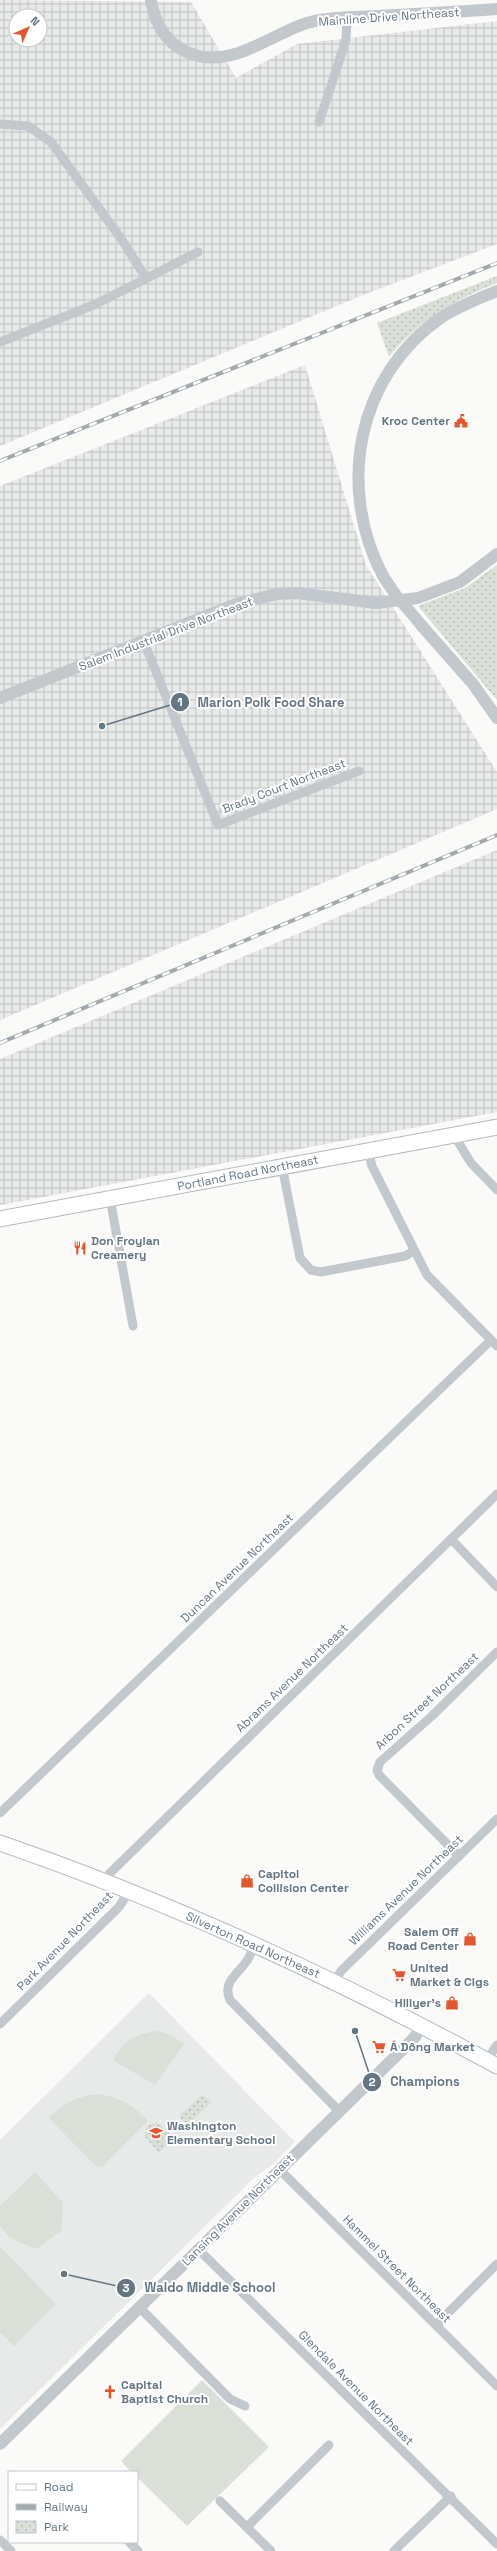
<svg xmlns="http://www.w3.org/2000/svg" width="497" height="2551" viewBox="0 0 497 2551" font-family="'Space Grotesk',sans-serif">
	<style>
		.built { fill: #e8e9e9 }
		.industrial { fill: url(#industrial-grid); fill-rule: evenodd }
		.grass { fill: #dadfd7 }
		.park { fill: url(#park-dots) }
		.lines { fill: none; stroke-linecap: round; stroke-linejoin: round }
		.primary-casing { stroke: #b5babe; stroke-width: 17 }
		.minor { stroke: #c3c8cc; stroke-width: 9 }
		.tertiary { stroke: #c3c8cc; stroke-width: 12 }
		.primary { stroke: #fff; stroke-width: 15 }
		.rail-casing { stroke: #a2aab0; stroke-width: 4 }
		.rail { stroke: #fff; stroke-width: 2.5; stroke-dasharray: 8; stroke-linecap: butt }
		.tertiary-bridge { stroke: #c3c8cc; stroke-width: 12 }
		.labels { text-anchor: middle; stroke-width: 4; stroke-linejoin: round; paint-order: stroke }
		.street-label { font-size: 12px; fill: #657683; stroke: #fff }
		.poi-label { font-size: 12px; font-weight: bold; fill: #657683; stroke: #fff; text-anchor: start }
		.leader { fill: none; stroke: #657683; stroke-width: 1.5 }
		.callout-dot { fill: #657683; stroke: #fff; stroke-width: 1.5 }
		.mark-label { font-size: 12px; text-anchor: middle; font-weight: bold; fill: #fff }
		.callout-label { font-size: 13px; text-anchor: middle; font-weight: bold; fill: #657683; stroke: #fff; stroke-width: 4; stroke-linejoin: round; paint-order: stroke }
	</style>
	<defs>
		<pattern id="industrial-grid" width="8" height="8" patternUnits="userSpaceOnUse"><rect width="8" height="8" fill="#e8e9e9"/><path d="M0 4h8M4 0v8" fill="none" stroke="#c0c1c2"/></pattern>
		<pattern id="park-dots" width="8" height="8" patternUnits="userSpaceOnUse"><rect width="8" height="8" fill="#dadfd7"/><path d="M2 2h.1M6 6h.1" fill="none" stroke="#b4b9b4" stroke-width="1.8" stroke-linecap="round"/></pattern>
	</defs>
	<rect width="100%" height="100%" fill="#fafaf8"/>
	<polygon class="built" points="149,1993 295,2142 272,2165 255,2177 0,2429 0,2140"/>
	<g class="industrial">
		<path d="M0 0 191 2 236 78 297 44 497 21V244L363 295 0 446ZM16 16H40V40H16Z"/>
		<polygon points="305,365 366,565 497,772 497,809 0,1020 0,486"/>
		<polygon points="497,850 497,1112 0,1205 0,1059"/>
	</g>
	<g class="grass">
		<path d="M159 2031 172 2036 184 2044 155 2085 113 2060C124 2040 136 2033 159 2031Z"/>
		<path d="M99 2094C121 2098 133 2105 148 2121L102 2167 95 2165 49 2118C65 2102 77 2096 99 2094Z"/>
		<polygon points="35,2172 63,2203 61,2231 36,2249 10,2238 0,2225 0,2206"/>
		<polygon points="0,2247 56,2304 14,2346 0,2332"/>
		<polygon points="202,2380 269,2447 187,2526 137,2477 137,2472 131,2472 121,2461"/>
	</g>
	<g class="park">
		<path d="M497 276V283C454 300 418 321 389 357L377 323Z"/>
		<polygon points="497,565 497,700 418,606 465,588"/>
		<polygon points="202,2095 212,2102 187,2126 181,2119 180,2115"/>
		<polygon points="157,2122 175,2138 159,2153 144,2136 147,2126"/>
	</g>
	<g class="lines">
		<g class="primary-casing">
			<g id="primary">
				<polyline points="0,1219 497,1127"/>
				<path d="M0 1843C172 1902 337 1979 497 2066"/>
			</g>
		</g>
		<g class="minor">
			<polyline points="319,122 346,40 347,18"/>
			<polyline points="0,124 28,126 51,142 122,240 146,278"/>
			<polyline points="0,342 96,304 198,252"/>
			<polyline points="144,642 218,825 359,771"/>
			<polyline points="454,1135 471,1163 497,1190"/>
			<polyline points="368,1150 372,1166 427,1275 497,1346"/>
			<polyline points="282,1166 300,1258 311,1270 321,1272 405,1256 414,1251"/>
			<polyline points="110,1198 133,1326"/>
			<polyline points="451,1539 497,1587"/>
			<polyline points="0,1813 491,1340"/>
			<polyline points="459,1856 379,1775 377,1770 380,1762 433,1715 497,1652"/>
			<polyline points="103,1880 497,1494"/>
			<path d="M254 1945C252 1951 250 1957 246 1962 237 1975 222 1983 230 2000L339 2111"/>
			<polyline points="335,1981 341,1971 497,1819"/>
			<polyline points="0,2024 119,1907 129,1891"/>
			<polyline points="487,2060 497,2045"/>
			<polyline points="279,2169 497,2386"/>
			<polyline points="198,2249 497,2544"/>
			<polyline points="139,2307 230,2399 245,2406"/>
			<polyline points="436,2325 497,2264"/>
			<polyline points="220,2501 271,2551"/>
			<polyline points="247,2527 329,2445"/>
			<polyline points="0,2540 11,2551"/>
			<polyline points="129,2542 138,2551"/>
			<polyline points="394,2551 451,2496"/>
		</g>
		<g class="tertiary">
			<path d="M151 0C155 27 170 49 198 56 236 65 272 34 307 23 328 17 353 17 376 16 416 14 457 12 497 9"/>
			<path d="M383 576C336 487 357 375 442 317 459 306 478 299 497 291"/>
			<polyline points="422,626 473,684 497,718"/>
			<polyline points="0,698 236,604 277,594 297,593 376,603 418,598 460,582 497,554"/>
			<polyline points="0,2444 398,2054 415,2037 422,2025"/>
		</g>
		<use href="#primary" class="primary"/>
		<g class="rail-casing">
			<g id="rail">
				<polyline points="0,461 497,263"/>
				<polyline points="0,1043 497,835"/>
			</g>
		</g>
		<use href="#rail" class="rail"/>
		<polyline class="tertiary-bridge" points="383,576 395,594 422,626"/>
	</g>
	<defs>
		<g id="civic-bare" transform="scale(1.08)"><path d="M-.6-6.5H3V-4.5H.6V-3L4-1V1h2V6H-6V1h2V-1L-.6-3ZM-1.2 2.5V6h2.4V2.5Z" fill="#e4572e" stroke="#fff" stroke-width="2.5" paint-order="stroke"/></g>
		<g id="restaurant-bare" transform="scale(1.08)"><path d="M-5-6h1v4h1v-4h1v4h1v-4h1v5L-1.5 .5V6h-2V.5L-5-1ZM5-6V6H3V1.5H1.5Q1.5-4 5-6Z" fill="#e4572e" stroke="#fff" stroke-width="2.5" paint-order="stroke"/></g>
		<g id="shop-bare" transform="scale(1.08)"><path d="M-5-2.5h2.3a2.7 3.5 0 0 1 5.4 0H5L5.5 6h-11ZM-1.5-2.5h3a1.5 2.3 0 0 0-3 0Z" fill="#e4572e" stroke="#fff" stroke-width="2.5" paint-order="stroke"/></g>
		<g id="supermarket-bare" transform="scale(1.08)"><path d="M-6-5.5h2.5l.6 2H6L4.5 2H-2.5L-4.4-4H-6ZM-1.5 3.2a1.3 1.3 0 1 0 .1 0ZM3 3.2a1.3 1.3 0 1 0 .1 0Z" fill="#e4572e" stroke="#fff" stroke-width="2.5" paint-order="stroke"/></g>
		<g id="school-bare" transform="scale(1.08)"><path d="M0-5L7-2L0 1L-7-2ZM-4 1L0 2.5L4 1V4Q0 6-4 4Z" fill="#e4572e" stroke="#fff" stroke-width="2.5" paint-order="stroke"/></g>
		<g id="church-bare" transform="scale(1.08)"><path d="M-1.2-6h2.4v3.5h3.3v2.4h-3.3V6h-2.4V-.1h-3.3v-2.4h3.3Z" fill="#e4572e" stroke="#fff" stroke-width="2.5" paint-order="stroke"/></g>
	</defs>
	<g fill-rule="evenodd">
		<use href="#civic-bare" x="461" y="421"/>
		<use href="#restaurant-bare" x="80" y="1248"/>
		<use href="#shop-bare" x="247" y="1881"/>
		<use href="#shop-bare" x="470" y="1939"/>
		<use href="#supermarket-bare" x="399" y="1975"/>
		<use href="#shop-bare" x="452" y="2003"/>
		<use href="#supermarket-bare" x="379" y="2047"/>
		<use href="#school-bare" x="156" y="2133"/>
		<use href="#church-bare" x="110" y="2392"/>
	</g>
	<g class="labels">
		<g class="street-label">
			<text transform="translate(389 17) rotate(-4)" y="4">Mainline Drive Northeast</text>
			<text transform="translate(166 634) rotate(-21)" y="4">Salem Industrial Drive Northeast</text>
			<text transform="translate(284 786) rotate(-21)" y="4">Brady Court Northeast</text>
			<text transform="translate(248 1173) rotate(-11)" y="4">Portland Road Northeast</text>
			<text transform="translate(237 1568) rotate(-44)" y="4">Duncan Avenue Northeast</text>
			<text transform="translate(292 1678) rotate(-44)" y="4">Abrams Avenue Northeast</text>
			<text transform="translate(427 1701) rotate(-43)" y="4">Arbon Street Northeast</text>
			<text transform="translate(406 1890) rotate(-44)" y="4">Williams Avenue Northeast</text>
			<text transform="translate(65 1941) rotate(-46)" y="4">Park Avenue Northeast</text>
			<text transform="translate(253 1945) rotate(24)" y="4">Silverton Road Northeast</text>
			<text transform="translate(238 2210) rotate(-45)" y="4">Lansing Avenue Northeast</text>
			<text transform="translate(397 2269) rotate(45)" y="4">Hammel Street Northeast</text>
			<text transform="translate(356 2388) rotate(45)" y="4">Glendale Avenue Northeast</text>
		</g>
		<g class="poi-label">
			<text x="450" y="425" text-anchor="end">Kroc Center</text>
			<text x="91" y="1245">Don Froylan<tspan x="91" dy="14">Creamery</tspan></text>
			<text x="258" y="1878">Capitol<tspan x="258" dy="14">Collision Center</tspan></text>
			<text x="459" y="1936" text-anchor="end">Salem Off<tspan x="459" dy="14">Road Center</tspan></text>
			<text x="410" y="1972">United<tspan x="410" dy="14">Market &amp; Cigs</tspan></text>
			<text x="441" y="2007" text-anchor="end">Hillyer's</text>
			<text x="390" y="2051">Á Dông Market</text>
			<text x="167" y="2130">Washington<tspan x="167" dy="14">Elementary School</tspan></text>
			<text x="121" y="2389">Capital<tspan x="121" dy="14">Baptist Church</tspan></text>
		</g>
	</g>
	<path class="leader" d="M102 726L180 702M355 2031L372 2082M64 2274L126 2288"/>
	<g class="callout-dot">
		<circle cx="102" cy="726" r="4"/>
		<circle cx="355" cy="2031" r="4"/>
		<circle cx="64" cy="2274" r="4"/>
		<circle cx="180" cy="702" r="10"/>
		<circle cx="372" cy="2082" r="10"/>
		<circle cx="126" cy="2288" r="10"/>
	</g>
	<g class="mark-label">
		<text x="180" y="706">1</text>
		<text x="372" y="2086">2</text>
		<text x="126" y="2292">3</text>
	</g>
	<g class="callout-label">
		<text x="271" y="707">Marion Polk Food Share</text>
		<text x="425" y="2086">Champions</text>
		<text x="210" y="2292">Waldo Middle School</text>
	</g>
	<rect x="8" y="2471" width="130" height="72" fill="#ffffff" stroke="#c1c8cd"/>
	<rect x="16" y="2484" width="20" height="6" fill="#ffffff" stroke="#c1c8cd"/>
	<text x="44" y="2491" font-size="12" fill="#657683">Road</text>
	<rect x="16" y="2504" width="20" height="6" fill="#a2aab0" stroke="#c1c8cd"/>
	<text x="44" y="2511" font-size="12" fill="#657683">Railway</text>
	<rect x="16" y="2521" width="20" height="12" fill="url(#park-dots)" stroke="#c1c8cd"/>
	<text x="44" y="2531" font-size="12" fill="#657683">Park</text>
	<g transform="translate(28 28) rotate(45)"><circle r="19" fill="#ffffff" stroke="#c1c8cd"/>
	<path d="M0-3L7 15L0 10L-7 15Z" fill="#e4572e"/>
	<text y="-6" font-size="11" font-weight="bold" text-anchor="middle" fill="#657683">N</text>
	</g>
</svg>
